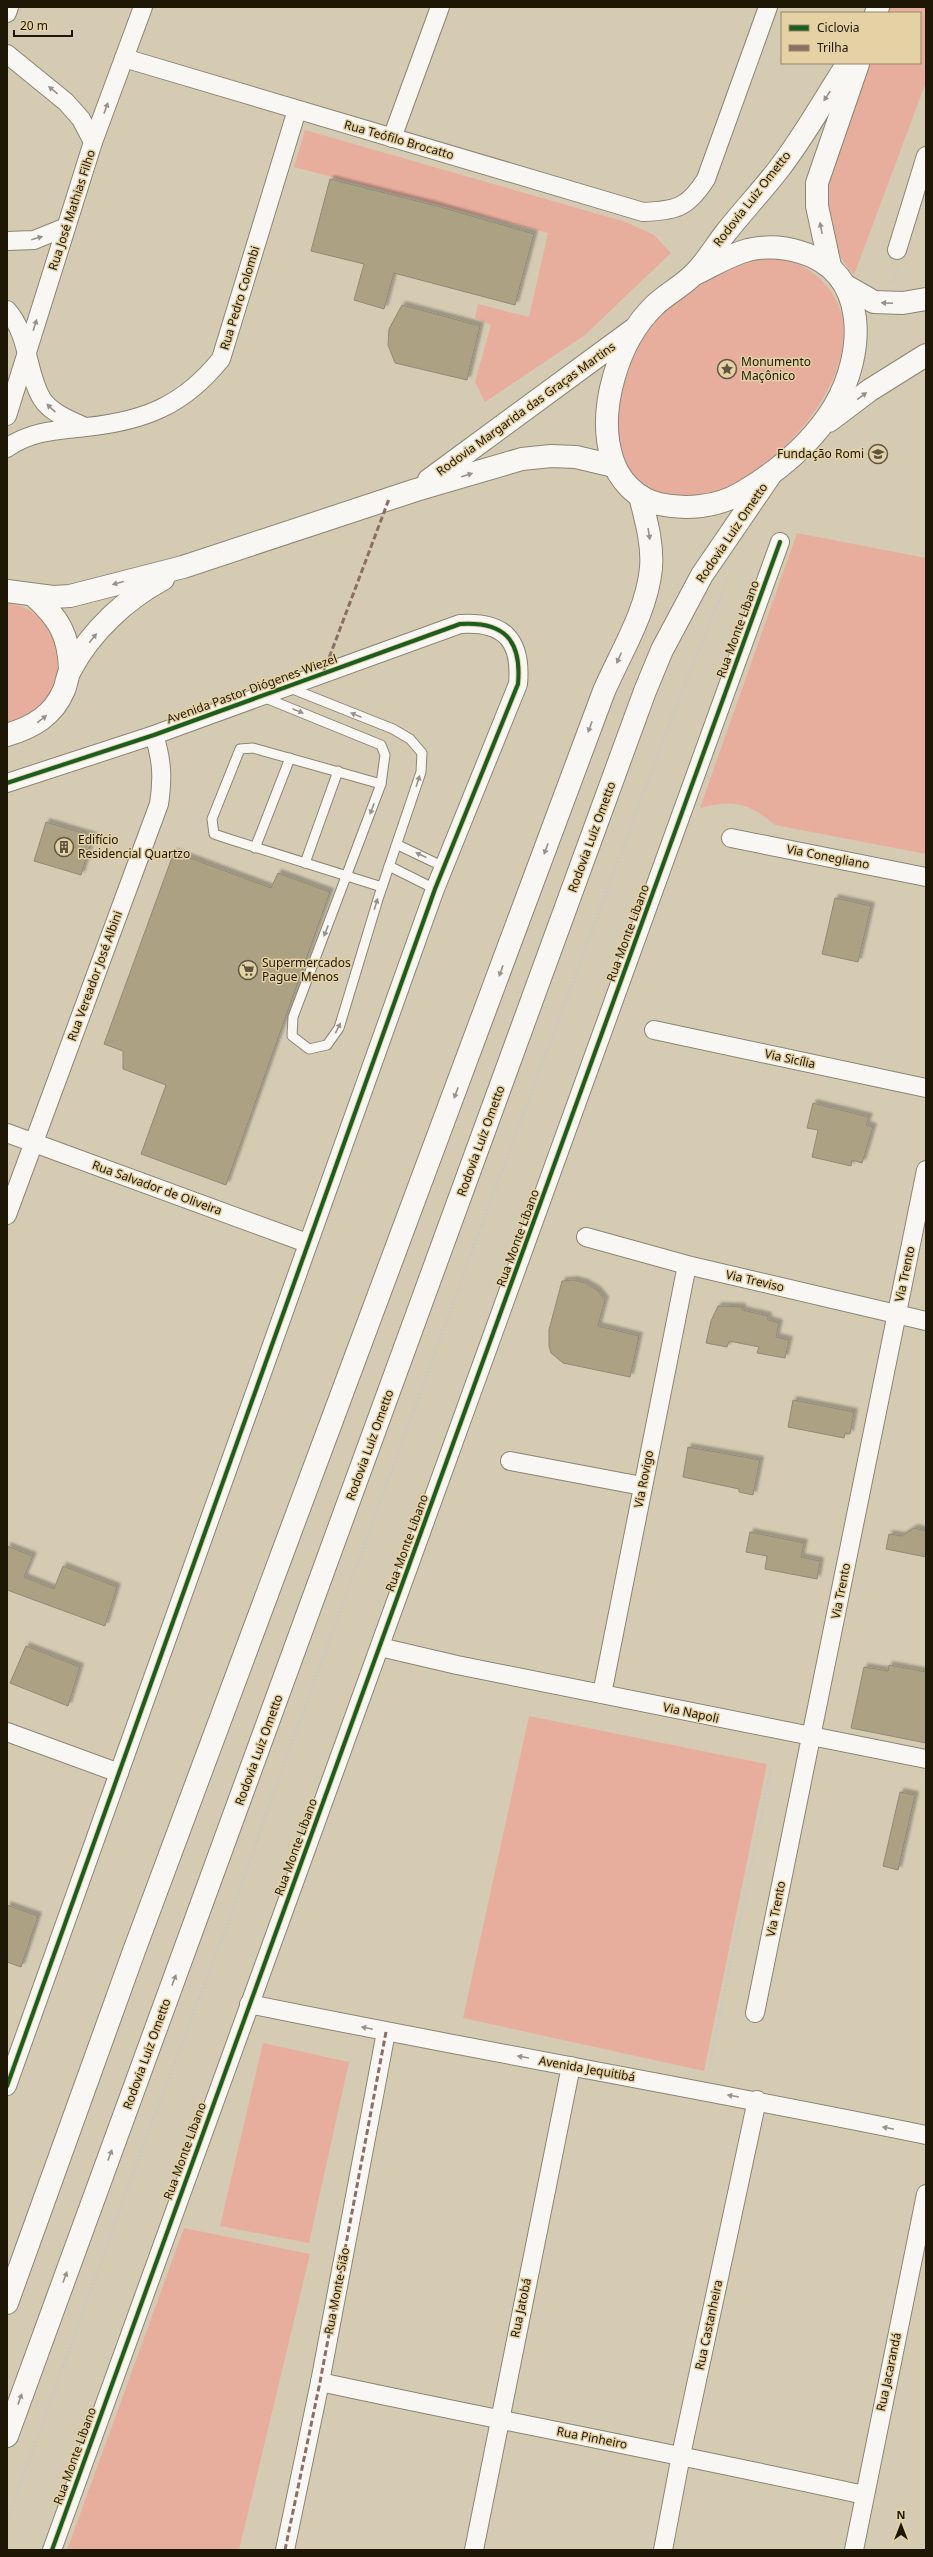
<svg xmlns="http://www.w3.org/2000/svg" width="933" height="2557" viewBox="0 0 933 2557" font-family="'Noto Sans',sans-serif">
	<style>
		.green { fill: #e8ae9d }
		.building { fill: #aca182; stroke: #918a77; filter: url(#shadow) }
		.lines { fill: none; stroke-linecap: round; stroke-linejoin: round }
		.service-casing { stroke: #8c8572; stroke-width: 11 }
		.minor-casing { stroke: #8c8572; stroke-width: 20 }
		.primary-casing { stroke: #8c8572; stroke-width: 24 }
		.path { stroke: #cbc8c1; stroke-width: 2.5; stroke-dasharray: 2 2; stroke-linecap: butt }
		.service { stroke: #f9f7f4; stroke-width: 9 }
		.minor { stroke: #f9f7f4; stroke-width: 18 }
		.primary { stroke: #f9f7f4; stroke-width: 22 }
		.quiet { stroke: #8d6e63; stroke-width: 3; stroke-dasharray: 6 3; stroke-linecap: butt }
		.cycleway-casing { stroke: #e4d1a4; stroke-width: 6 }
		.cycleway { stroke: #1b5e20; stroke-width: 4 }
		.oneway { fill: #969289 }
		.labels { text-anchor: middle; stroke-width: 3; stroke-linejoin: round; paint-order: stroke }
		.street-label { font-size: 12px; fill: #1e1706; stroke: #e4d1a4 }
		.poi-label { font-size: 12px; fill: #1e1706; stroke: #e4d1a4; text-anchor: start }
	</style>
	<defs>
		<filter id="shadow"><feDropShadow dx="3.5" dy="-3.5" stdDeviation="1" flood-color="#0004"/></filter>
	</defs>
	<rect width="100%" height="100%" fill="#d5cbb3"/>
	<g class="green">
		<path d="M884 7H926V82L854 275C797 211 839 132 863 63H920V13H881Z"/>
		<polygon points="305,130 626,222 654,235 671,253 585,335 485,402 475,382 491,325 475,318 478,304 529,317 548,233 294,167"/>
		<path d="M772 258C795 261 811 268 826 285 890 358 766 493 690 499 684 500 675 497 669 496 644 491 637 484 624 463 621 459 616 452 614 447 613 440 618 388 620 378 623 368 637 341 643 333 673 294 723 260 772 258Z"/>
		<path d="M797 533 926 558V854L775 825C749 803 733 799 700 808Z"/>
		<path d="M7 603C55 608 74 671 42 706 33 716 20 720 7 724Z"/>
		<polygon points="529,1716 767,1764 704,2071 463,2018"/>
		<polygon points="263,2043 349,2062 309,2243 220,2226"/>
		<polygon points="184,2228 310,2254 239,2550 67,2550"/>
	</g>
	<g class="building">
		<polygon points="330,179 437,206 534,234 515,305 394,273 384,309 354,300 364,264 311,251"/>
		<polygon points="402,305 480,326 467,380 395,363 388,345 389,329"/>
		<polygon points="46,822 93,836 81,875 34,861"/>
		<polygon points="174,852 271,888 278,873 330,892 226,1185 141,1154 166,1085 123,1069 123,1051 104,1044"/>
		<polygon points="835,898 871,906 858,962 822,954"/>
		<polygon points="813,1103 869,1117 866,1125 873,1127 862,1163 852,1160 851,1166 812,1157 818,1130 807,1128"/>
		<polygon points="574,1280 585,1283 597,1290 605,1300 598,1326 639,1336 630,1377 563,1363 551,1353 549,1346 549,1330 562,1281"/>
		<polygon points="718,1306 742,1307 742,1310 768,1316 768,1320 779,1323 776,1337 789,1340 785,1358 757,1353 759,1347 729,1341 727,1347 706,1343 711,1321"/>
		<polygon points="793,1400 854,1412 850,1434 845,1433 844,1438 788,1427"/>
		<polygon points="688,1447 760,1460 753,1495 739,1492 739,1489 683,1477"/>
		<polygon points="914,1528 926,1531 926,1557 886,1549 889,1534 902,1536"/>
		<polygon points="750,1532 804,1543 801,1557 820,1561 817,1579 765,1569 767,1556 746,1552"/>
		<polygon points="7,1546 33,1556 24,1577 54,1589 63,1566 117,1587 105,1626 7,1590"/>
		<polygon points="26,1646 80,1667 68,1706 10,1683"/>
		<polygon points="889,1665 926,1672 926,1743 851,1728 864,1667 888,1671"/>
		<polygon points="900,1792 915,1795 898,1870 883,1866"/>
		<polygon points="7,1905 38,1916 21,1967 7,1962"/>
	</g>
	<g class="lines">
		<g class="service-casing">
			<g id="service">
				<polyline points="263,697 381,745 385,755 381,784 293,1017 292,1036 309,1049 327,1045 339,1028 379,896 421,772 422,753 410,739 393,729 290,688"/>
				<polyline points="381,784 253,748 240,749 212,819 214,834 229,839 382,887"/>
				<polyline points="398,845 444,867"/>
				<polyline points="255,848 290,758"/>
				<polyline points="305,863 338,771"/>
				<polyline points="389,866 435,889"/>
			</g>
		</g>
		<g class="minor-casing">
			<g id="minor">
				<polyline points="7,13 9,7"/>
				<polyline points="7,54 66,102 81,119 93,142"/>
				<path d="M124 58 643 212C676 210 687 209 706 179L768 7"/>
				<polyline points="392,138 440,7"/>
				<polyline points="7,241 34,240 66,227"/>
				<polyline points="897,250 926,156"/>
				<path d="M7 310C30 336 26 373 42 399 51 413 70 420 85 427"/>
				<polyline points="7,416 93,142 143,7"/>
				<path d="M7 448C30 431 59 430 86 427 145 421 184 405 221 359L297 110"/>
				<path d="M7 783 154 735 460 624C504 621 522 640 518 684L435 889 7 2086"/>
				<polyline points="731,838 926,877"/>
				<polyline points="654,1030 926,1088"/>
				<polyline points="7,1133 307,1243"/>
				<path d="M7 1215 159 804C163 778 162 760 154 735"/>
				<polyline points="586,1237 687,1265 926,1321"/>
				<polyline points="510,1461 642,1486"/>
				<polyline points="380,1647 457,1665 926,1759"/>
				<polyline points="602,1694 687,1265"/>
				<polyline points="7,1732 119,1773"/>
				<path d="M249 2004C474 2050 701 2089 926 2135"/>
				<polyline points="755,2013 926,1170"/>
				<path d="M320 2382C501 2421 683 2455 864 2495"/>
				<polyline points="52,2550 780,542"/>
				<polyline points="285,2550 320,2382 386,2032"/>
				<polyline points="474,2550 571,2066"/>
				<polyline points="663,2550 681,2455 757,2100"/>
				<polyline points="854,2550 926,2194"/>
			</g>
		</g>
		<g class="primary-casing">
			<g id="primary">
				<polyline points="876,13 878,7"/>
				<polyline points="830,266 817,206 817,183 858,64"/>
				<path d="M695 274C712 266 729 255 748 250 765 246 784 247 800 252 870 272 865 355 834 407 812 443 777 472 741 493 717 507 686 510 659 504 636 499 618 479 612 458 597 410 618 341 654 306 666 294 683 286 695 273 706 262 715 247 724 235 741 213 761 192 778 170 804 137 825 98 848 63"/>
				<polyline points="846,286 874,302 903,303 926,299"/>
				<polyline points="829,421 870,390 926,355"/>
				<polyline points="429,480 633,330"/>
				<polyline points="7,591 53,597 70,596 183,567 416,490 522,459 551,456 576,457 614,466"/>
				<path d="M33 595C59 618 69 635 70 670"/>
				<path d="M7 735C33 727 53 716 64 690 67 683 67 675 71 669 91 631 126 599 163 579"/>
				<path d="M7 2303 134 1951 604 691C621 652 647 611 651 568 653 544 646 520 640 496"/>
				<polyline points="7,2436 645,691 662,650 702,575 771,474"/>
			</g>
		</g>
		<g class="path">
			<polyline points="893,282 898,268"/>
			<polyline points="708,2073 771,1769"/>
			<polyline points="7,2522 137,2162 237,1899 273,1794 488,1208 671,720 728,577"/>
		</g>
		<use href="#service" class="service"/>
		<use href="#minor" class="minor"/>
		<use href="#primary" class="primary"/>
		<g class="quiet">
			<polyline points="323,674 389,499"/>
			<polyline points="285,2550 320,2382 386,2032"/>
		</g>
		<g class="cycleway-casing">
			<g id="cycleway">
				<path d="M7 783 154 735 460 624C504 621 522 640 518 684L435 889 7 2086"/>
				<polyline points="52,2550 780,542"/>
			</g>
		</g>
		<use href="#cycleway" class="cycleway"/>
	</g>
	<defs><path id="oneway-solid" d="M-6-.8H1V-3.2L6.5 0L1 3.2V.8H-6Z"/></defs>
	<g class="oneway">
		<use href="#oneway-solid" transform="translate(53 90) rotate(-141)"/>
		<use href="#oneway-solid" transform="translate(827 96) rotate(123)"/>
		<use href="#oneway-solid" transform="translate(106 108) rotate(-70)"/>
		<use href="#oneway-solid" transform="translate(821 228) rotate(-101)"/>
		<use href="#oneway-solid" transform="translate(37 238) rotate(-16)"/>
		<use href="#oneway-solid" transform="translate(887 303) rotate(-177)"/>
		<use href="#oneway-solid" transform="translate(35 325) rotate(-72)"/>
		<use href="#oneway-solid" transform="translate(862 396) rotate(-37)"/>
		<use href="#oneway-solid" transform="translate(51 408) rotate(-137)"/>
		<use href="#oneway-solid" transform="translate(467 475) rotate(-17)"/>
		<use href="#oneway-solid" transform="translate(649 534) rotate(81)"/>
		<use href="#oneway-solid" transform="translate(118 583) rotate(165)"/>
		<use href="#oneway-solid" transform="translate(93 638) rotate(-52)"/>
		<use href="#oneway-solid" transform="translate(619 658) rotate(114)"/>
		<use href="#oneway-solid" transform="translate(298 711) rotate(22)"/>
		<use href="#oneway-solid" transform="translate(356 715) rotate(-158)"/>
		<use href="#oneway-solid" transform="translate(42 719) rotate(-37)"/>
		<use href="#oneway-solid" transform="translate(590 727) rotate(110)"/>
		<use href="#oneway-solid" transform="translate(418 781) rotate(-72)"/>
		<use href="#oneway-solid" transform="translate(372 809) rotate(111)"/>
		<use href="#oneway-solid" transform="translate(546 849) rotate(110)"/>
		<use href="#oneway-solid" transform="translate(421 855) rotate(-155)"/>
		<use href="#oneway-solid" transform="translate(376 904) rotate(-73)"/>
		<use href="#oneway-solid" transform="translate(326 931) rotate(111)"/>
		<use href="#oneway-solid" transform="translate(501 971) rotate(110)"/>
		<use href="#oneway-solid" transform="translate(338 1028) rotate(-63)"/>
		<use href="#oneway-solid" transform="translate(456 1093) rotate(110)"/>
		<use href="#oneway-solid" transform="translate(174 1980) rotate(-70)"/>
		<use href="#oneway-solid" transform="translate(367 2028) rotate(-168)"/>
		<use href="#oneway-solid" transform="translate(523 2057) rotate(-170)"/>
		<use href="#oneway-solid" transform="translate(733 2096) rotate(-170)"/>
		<use href="#oneway-solid" transform="translate(888 2128) rotate(-168)"/>
		<use href="#oneway-solid" transform="translate(110 2155) rotate(-70)"/>
		<use href="#oneway-solid" transform="translate(65 2277) rotate(-70)"/>
		<use href="#oneway-solid" transform="translate(20 2399) rotate(-70)"/>
	</g>
	<defs>
		<g id="sight-ring" transform="scale(1)"><circle r="9.5" fill="#e4d1a4" stroke="#5e5643" stroke-width="1.5"/><path d="M0-6L1.8-2.2L6-1.7L2.9 1.2L3.7 5.4L0 3.3L-3.7 5.4L-2.9 1.2L-6-1.7L-1.8-2.2Z" fill="#5e5643"/></g>
		<g id="school-ring" transform="scale(1)"><circle r="9.5" fill="#e4d1a4" stroke="#5e5643" stroke-width="1.5"/><path d="M0-5L7-2L0 1L-7-2ZM-4 1L0 2.5L4 1V4Q0 6-4 4Z" fill="#5e5643"/></g>
		<g id="building-ring" transform="scale(1)"><circle r="9.5" fill="#e4d1a4" stroke="#5e5643" stroke-width="1.5"/><path d="M-4-6H4V6H1V3H-1V6H-4ZM-2.5-4.3h1.7v1.8h-1.7ZM.8-4.3h1.7v1.8H.8ZM-2.5-1h1.7V.8h-1.7ZM.8-1h1.7V.8H.8Z" fill="#5e5643"/></g>
		<g id="supermarket-ring" transform="scale(1)"><circle r="9.5" fill="#e4d1a4" stroke="#5e5643" stroke-width="1.5"/><path d="M-6-5.5h2.5l.6 2H6L4.5 2H-2.5L-4.4-4H-6ZM-1.5 3.2a1.3 1.3 0 1 0 .1 0ZM3 3.2a1.3 1.3 0 1 0 .1 0Z" fill="#5e5643"/></g>
	</defs>
	<g fill-rule="evenodd">
		<use href="#sight-ring" x="727" y="369"/>
		<use href="#school-ring" x="878" y="454"/>
		<use href="#building-ring" x="64" y="847"/>
		<use href="#supermarket-ring" x="248" y="970"/>
	</g>
	<g class="labels">
		<g class="street-label">
			<text transform="translate(399 140) rotate(16)" y="4">Rua Teófilo Brocatto</text>
			<text transform="translate(752 199) rotate(-52)" y="4">Rodovia Luiz Ometto</text>
			<text transform="translate(72 210) rotate(-72)" y="4">Rua José Mathias Filho</text>
			<text transform="translate(240 298) rotate(-73)" y="4">Rua Pedro Colombi</text>
			<text transform="translate(526 409) rotate(-36)" y="4">Rodovia Margarida das Graças Martins</text>
			<text transform="translate(732 533) rotate(-56)" y="4">Rodovia Luiz Ometto</text>
			<text transform="translate(738 629) rotate(-70)" y="4">Rua Monte Líbano</text>
			<text transform="translate(252 689) rotate(-20)" y="4">Avenida Pastor Diógenes Wiezel</text>
			<text transform="translate(592 837) rotate(-70)" y="4">Rodovia Luiz Ometto</text>
			<text transform="translate(828 857) rotate(11)" y="4">Via Conegliano</text>
			<text transform="translate(628 933) rotate(-70)" y="4">Rua Monte Líbano</text>
			<text transform="translate(95 976) rotate(-70)" y="4">Rua Vereador José Albini</text>
			<text transform="translate(790 1059) rotate(12)" y="4">Via Sicília</text>
			<text transform="translate(481 1141) rotate(-70)" y="4">Rodovia Luiz Ometto</text>
			<text transform="translate(157 1188) rotate(20)" y="4">Rua Salvador de Oliveira</text>
			<text transform="translate(518 1238) rotate(-70)" y="4">Rua Monte Líbano</text>
			<text transform="translate(905 1274) rotate(-78)" y="4">Via Trento</text>
			<text transform="translate(755 1281) rotate(13)" y="4">Via Treviso</text>
			<text transform="translate(370 1445) rotate(-70)" y="4">Rodovia Luiz Ometto</text>
			<text transform="translate(644 1479) rotate(-79)" y="4">Via Rovigo</text>
			<text transform="translate(407 1543) rotate(-70)" y="4">Rua Monte Líbano</text>
			<text transform="translate(841 1591) rotate(-79)" y="4">Via Trento</text>
			<text transform="translate(691 1713) rotate(12)" y="4">Via Napoli</text>
			<text transform="translate(259 1750) rotate(-70)" y="4">Rodovia Luiz Ometto</text>
			<text transform="translate(296 1847) rotate(-70)" y="4">Rua Monte Líbano</text>
			<text transform="translate(776 1909) rotate(-79)" y="4">Via Trento</text>
			<text transform="translate(147 2054) rotate(-70)" y="4">Rodovia Luiz Ometto</text>
			<text transform="translate(587 2069) rotate(10)" y="4">Avenida Jequitibá</text>
			<text transform="translate(185 2151) rotate(-70)" y="4">Rua Monte Líbano</text>
			<text transform="translate(337 2291) rotate(-79)" y="4">Rua Monte Sião</text>
			<text transform="translate(521 2308) rotate(-78)" y="4">Rua Jatobá</text>
			<text transform="translate(709 2325) rotate(-78)" y="4">Rua Castanheira</text>
			<text transform="translate(889 2372) rotate(-78)" y="4">Rua Jacarandá</text>
			<text transform="translate(592 2438) rotate(11)" y="4">Rua Pinheiro</text>
			<text transform="translate(75 2456) rotate(-70)" y="4">Rua Monte Líbano</text>
		</g>
		<g class="poi-label">
			<text x="741" y="366">Monumento<tspan x="741" dy="14">Maçônico</tspan></text>
			<text x="864" y="458" text-anchor="end">Fundação Romi</text>
			<text x="78" y="844">Edifício<tspan x="78" dy="14">Residencial Quartzo</tspan></text>
			<text x="262" y="967">Supermercados<tspan x="262" dy="14">Pague Menos</tspan></text>
		</g>
	</g>
	<rect width="933" height="2557" fill="none" stroke="#1e1706" stroke-width="16"/>
	<rect x="781" y="12" width="140" height="52" fill="#e4d1a4" stroke="#958765"/>
	<rect x="789" y="25" width="20" height="6" fill="#1b5e20" stroke="#958765"/>
	<text x="817" y="32" font-size="12" fill="#1e1706">Ciclovia</text>
	<rect x="789" y="45" width="20" height="6" fill="#8d6e63" stroke="#958765"/>
	<text x="817" y="52" font-size="12" fill="#1e1706">Trilha</text>
	<g transform="translate(901 2525)" stroke="#e4d1a4" stroke-width="3" paint-order="stroke">
	<path d="M0-3L7 15L0 10L-7 15Z" fill="#1e1706"/>
	<text y="-6" font-size="11" font-weight="bold" text-anchor="middle" fill="#1e1706">N</text>
	</g>
	<path d="M14 30v6h58v-6" fill="none" stroke="#1e1706" stroke-width="2"/>
	<text x="20" y="30" font-size="12" fill="#1e1706" stroke="#e4d1a4" stroke-width="3" paint-order="stroke">20 m</text>
</svg>
